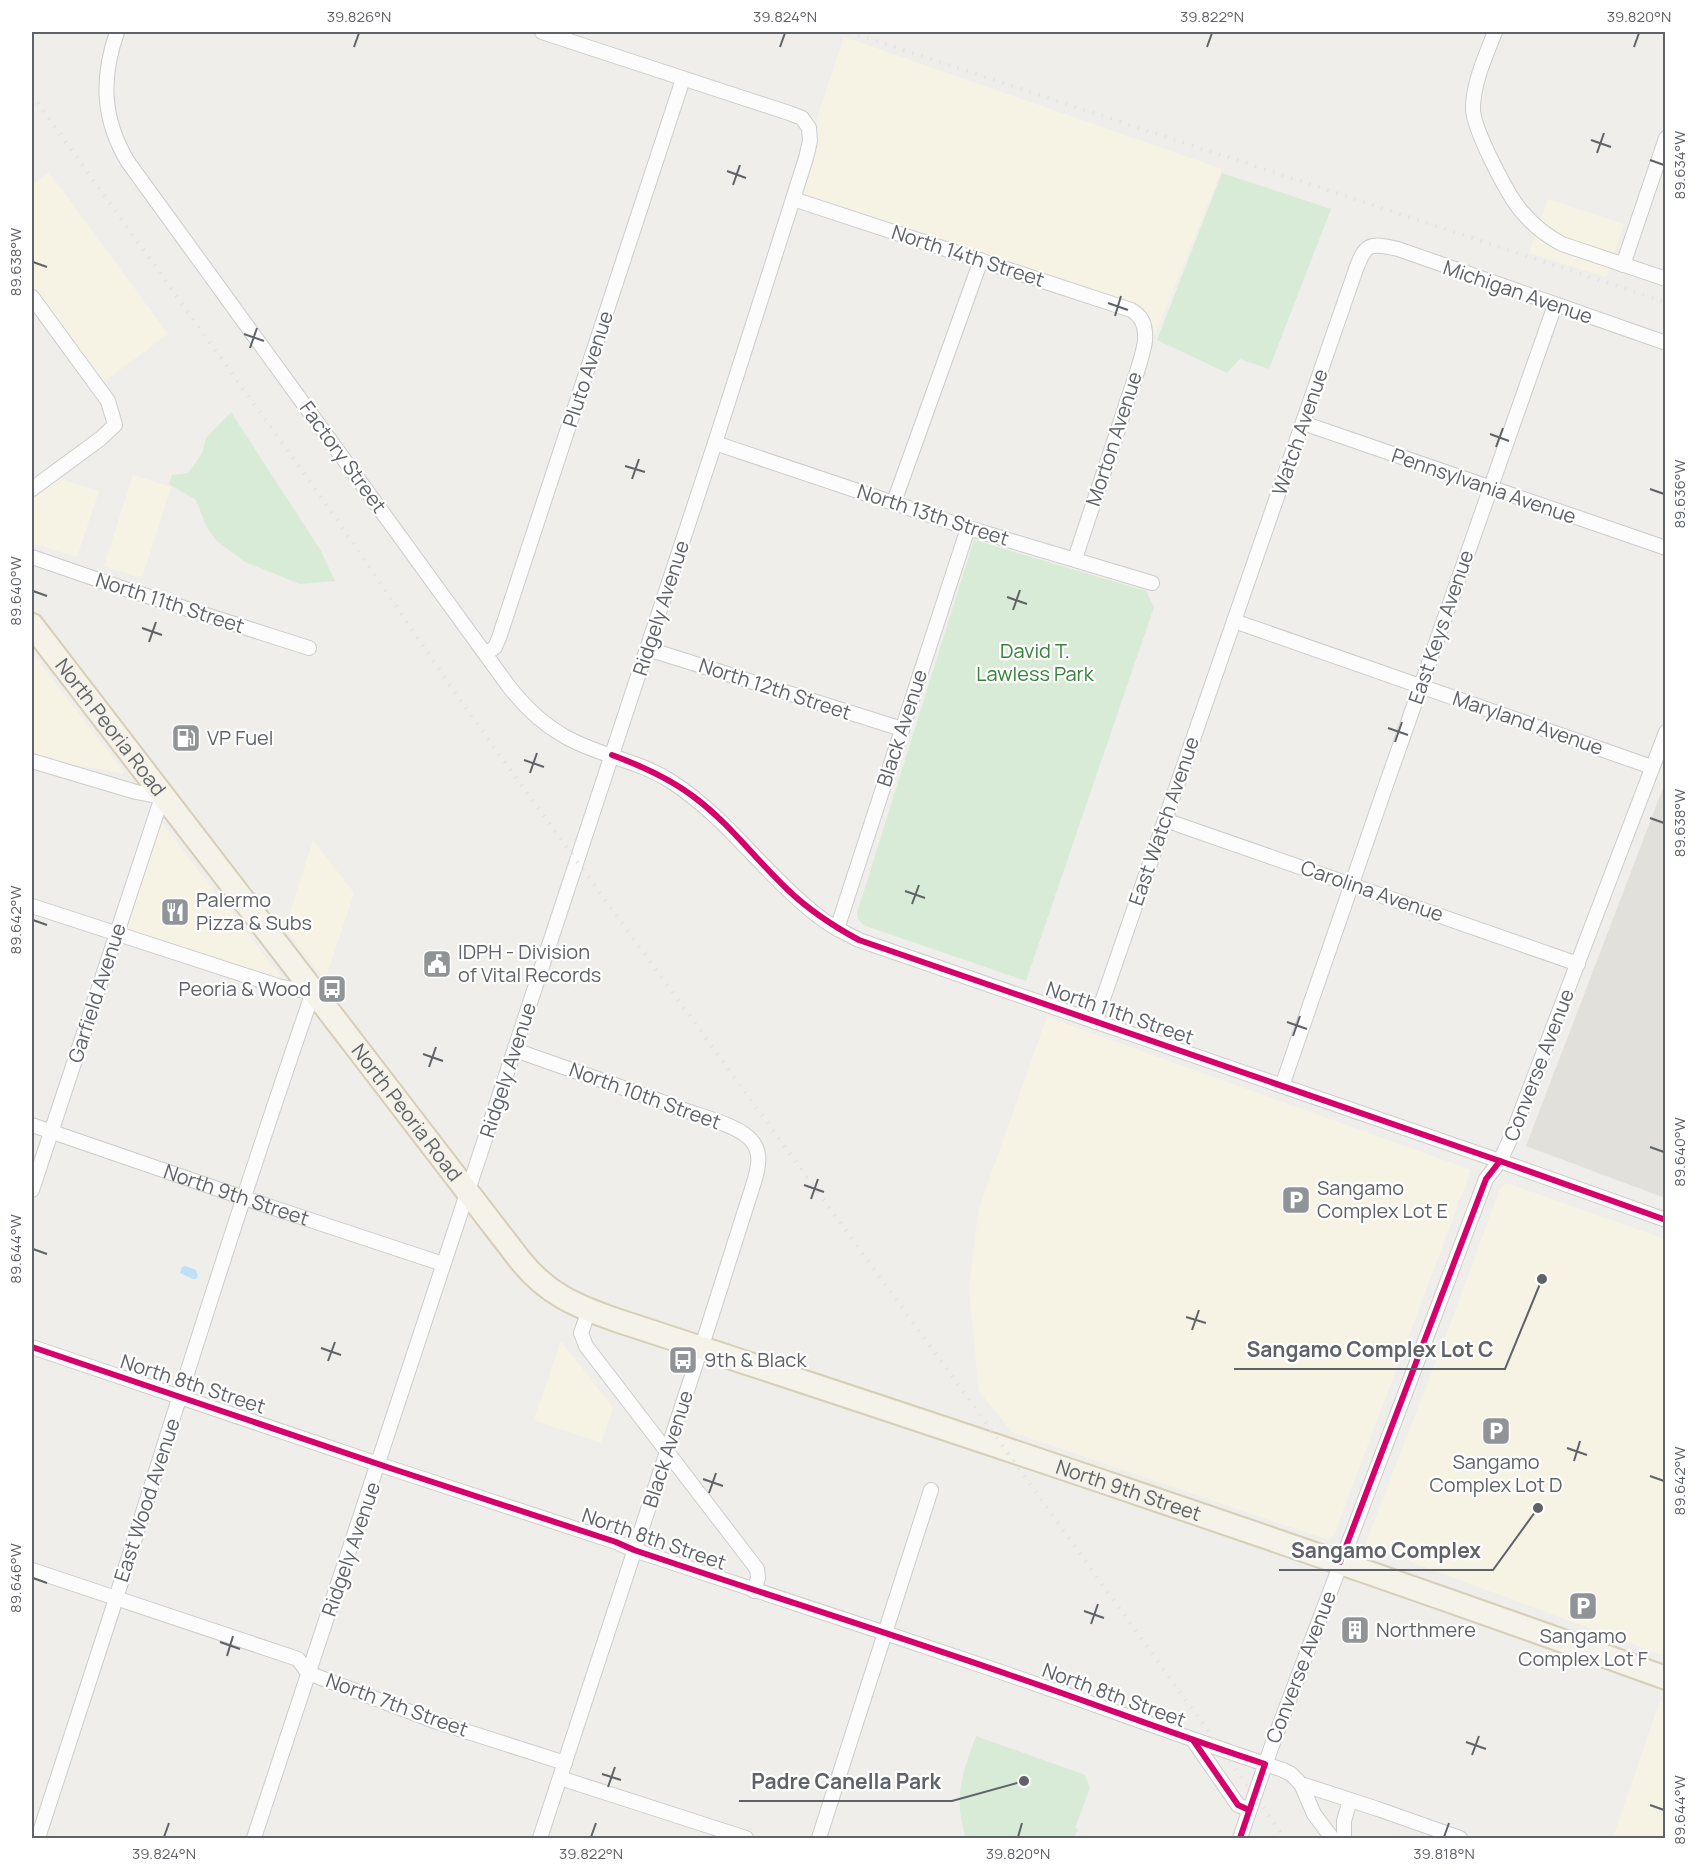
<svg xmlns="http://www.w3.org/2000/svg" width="1697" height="1870" viewBox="0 0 1697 1870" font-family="Manrope,sans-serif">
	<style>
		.commercial { fill: #f7f3e4 }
		.education { fill: #e2e0da }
		.green { fill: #d8ebd6 }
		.water { fill: #bfe0f9 }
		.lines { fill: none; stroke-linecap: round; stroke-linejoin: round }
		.minor-casing { stroke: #cbcccc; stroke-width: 16 }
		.primary-casing { stroke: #d7ceb8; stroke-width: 26 }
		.minor { stroke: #fdfcfc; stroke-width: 14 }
		.primary { stroke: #f4f2e9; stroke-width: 22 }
		.rail { stroke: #e4e4e4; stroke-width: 4; stroke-dasharray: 1.5 8; stroke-linecap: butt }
		.cycleway-casing { stroke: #fff; stroke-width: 10 }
		.cycleway { stroke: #d6006c; stroke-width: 6 }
		.ticks { fill: none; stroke: #5f6368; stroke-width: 2 }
		.labels { text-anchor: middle; stroke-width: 4.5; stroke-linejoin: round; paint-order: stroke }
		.street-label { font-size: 20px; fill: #5f6368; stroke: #fff }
		.park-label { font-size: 20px; fill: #348238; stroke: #fff }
		.poi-label { font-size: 20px; fill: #5f6368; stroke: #fff; text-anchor: start }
		.leader { fill: none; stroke: #5f6368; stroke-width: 2 }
		.callout-dot { fill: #5f6368; stroke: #fff; stroke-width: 2 }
		.callout-label { font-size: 21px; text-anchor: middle; font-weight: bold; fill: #5f6368; stroke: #fff; stroke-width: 4.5; stroke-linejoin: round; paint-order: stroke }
		.neatline { fill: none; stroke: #5f6368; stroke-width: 2 }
		.ticks-label { font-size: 15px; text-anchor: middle; fill: #5f6368 }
	</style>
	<rect width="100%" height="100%" fill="#efeeea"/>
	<g class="commercial">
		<polygon points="844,37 1222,169 1155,335 1150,318 1133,302 802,193 818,124 817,118"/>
		<polygon points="49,172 168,334 101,384 32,285 32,185"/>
		<polygon points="1548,199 1624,224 1606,277 1529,253"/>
		<polygon points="133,475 171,487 142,578 104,566"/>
		<polygon points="58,478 99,491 77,557 32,543 32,498"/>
		<polygon points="32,653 123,771 121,773 48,760 32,753"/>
		<polygon points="161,822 281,977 280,979 124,928"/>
		<polygon points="313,840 354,893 325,980 285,929"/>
		<polygon points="1047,1017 1471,1170 1334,1535 1330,1538 1327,1539 1314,1535 1012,1432 979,1391 969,1288 979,1208"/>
		<polygon points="1506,1183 1665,1239 1665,1656 1365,1545 1450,1325 1500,1189"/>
		<polygon points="561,1341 613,1408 601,1443 534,1420"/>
		<polygon points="1660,1701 1666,1702 1665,1838 1613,1838"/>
	</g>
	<polygon class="education" points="1665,783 1665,1198 1526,1146"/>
	<g class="green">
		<polygon points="1222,173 1331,209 1269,369 1240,359 1227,373 1157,340"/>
		<polygon points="231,412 321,551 335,581 300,584 245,562 217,541 207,528 196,500 169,484 172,475 188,473 202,454 206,438"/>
		<polygon points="974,540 1146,591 1154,607 1026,981 863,925 858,919 857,913"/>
		<path d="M976 1736 1085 1775 1090 1788 1075 1828 1078 1829 1074 1838H966C953 1797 962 1775 976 1736Z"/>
	</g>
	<polygon class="water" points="185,1266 196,1270 198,1276 196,1279 193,1279 180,1273 182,1267"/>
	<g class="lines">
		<g class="minor-casing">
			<g id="minor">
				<path d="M117 32C101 78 102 119 128 162L507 684C523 705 541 723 564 736 598 756 639 760 672 782 726 817 763 872 813 912 827 924 843 932 859 940L1500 1161 1666 1220"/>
				<path d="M1495 32C1486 55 1474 81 1473 106 1471 126 1509 198 1523 213 1534 226 1547 236 1562 244L1666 279"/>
				<path d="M793 199 1131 310C1143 316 1146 328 1145 341 1142 361 1133 383 1127 402 1110 455 1092 507 1075 559"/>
				<polyline points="1623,265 1666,138"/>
				<polyline points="32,297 108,401 115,425 100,439 32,489"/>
				<polyline points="1303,423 1666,548"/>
				<polyline points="715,443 968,528 1152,583"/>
				<polyline points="894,502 981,260"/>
				<polyline points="32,557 122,588 309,648"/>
				<polyline points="1234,621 1652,767"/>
				<polyline points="648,649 902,729"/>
				<polyline points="486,654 495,647 499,638 683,79"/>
				<polyline points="32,761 136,792 162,797 32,1190"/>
				<polyline points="1165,820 1578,964"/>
				<path d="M32 906 281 987 313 992C242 1197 177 1404 112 1611L38 1838"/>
				<polyline points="837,929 968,528"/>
				<path d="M1095 1022 1355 272C1365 244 1368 242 1398 249L1666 343"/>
				<path d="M515 1050C571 1070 628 1089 684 1110 703 1117 733 1124 748 1137 762 1149 759 1164 755 1179L707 1330 540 1838"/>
				<polyline points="1282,1086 1386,785 1555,305"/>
				<path id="s1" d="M32 1125 244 1198 443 1264"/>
				<polyline points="589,1310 581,1333 586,1346 757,1569 758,1578 754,1591"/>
				<path d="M32 1347 393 1469 616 1542 634 1550C758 1591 881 1631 1004 1673 1097 1705 1189 1739 1283 1770L1291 1774 1301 1784 1378 1809 1460 1838"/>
				<polyline points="32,1570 298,1659 308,1673 437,1722 565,1763"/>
				<polyline points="1193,1740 1238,1805 1249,1810"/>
				<polyline points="560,1778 746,1838"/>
				<polyline points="1301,1784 1314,1814 1332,1838"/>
				<polyline points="254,1838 715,443 793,199 806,158 810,141 809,128 802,118 789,113 542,32"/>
				<polyline points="819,1838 931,1490"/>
				<polyline points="1240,1838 1271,1748 1459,1251 1486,1179 1500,1161 1512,1135 1666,732"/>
				<polyline points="1344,1838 1344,1821 1350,1800"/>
			</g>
		</g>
		<g class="primary-casing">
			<g id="primary">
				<path id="s2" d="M32 625 520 1260C547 1294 576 1306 616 1320 967 1435 1318 1552 1666 1678"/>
			</g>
		</g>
		<use href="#minor" class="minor"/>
		<use href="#primary" class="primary"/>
		<g class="rail">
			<polyline points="849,32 1666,302"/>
			<polyline points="32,95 336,518 469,713 981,1416 1285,1838"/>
		</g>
		<g class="cycleway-casing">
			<g id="cycleway">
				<path d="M612 755C642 766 669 778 694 797 729 823 756 860 788 890 810 911 833 926 859 940L1500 1161 1666 1220"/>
				<path d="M32 1347 393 1469 616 1542 634 1550C758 1592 883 1631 1007 1674 1093 1703 1178 1736 1265 1764L1240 1838"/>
				<polyline points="1340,1562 1486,1179 1500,1161"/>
				<polyline points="1193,1740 1238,1805 1249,1810"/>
			</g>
		</g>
		<use href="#cycleway" class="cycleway"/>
	</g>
	<path class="ticks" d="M354 47 359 33M780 47 785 33M1207 47 1212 33M1634 47 1639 33M1591 140 1611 147M1597 153 1604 133M1650 160 1664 165M727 171 746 178M733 185 740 165M33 262 47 267M1108 303 1128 310M1115 316 1121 296M244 334 264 341M250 348 257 328M1490 434 1509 441M1496 447 1503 428M625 466 645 472M632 479 639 459M1650 489 1664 494M33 591 47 596M1007 597 1027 604M1013 610 1020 590M142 628 162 635M149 642 156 622M1388 728 1408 735M1395 742 1402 722M524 760 544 767M530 773 537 753M1650 818 1664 823M905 891 925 898M912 904 919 885M33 920 47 925M1287 1022 1307 1029M1293 1036 1300 1016M423 1054 443 1061M429 1067 436 1047M1650 1147 1664 1152M804 1185 824 1192M811 1199 818 1179M33 1249 47 1254M1186 1317 1206 1323M1192 1330 1199 1310M321 1348 341 1355M328 1361 335 1342M1567 1448 1587 1455M1574 1461 1580 1441M1650 1476 1664 1481M703 1479 723 1486M709 1493 716 1473M33 1578 47 1583M1084 1611 1104 1618M1091 1624 1098 1604M220 1642 240 1649M227 1656 233 1636M1466 1742 1486 1749M1472 1755 1479 1736M602 1774 621 1780M608 1787 615 1767M1650 1805 1664 1810M164 1837 169 1823M591 1837 596 1823M1018 1837 1022 1823M1444 1837 1449 1823"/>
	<defs>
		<g id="fuel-square" transform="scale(1.5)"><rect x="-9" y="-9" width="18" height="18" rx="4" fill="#919496" stroke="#fff"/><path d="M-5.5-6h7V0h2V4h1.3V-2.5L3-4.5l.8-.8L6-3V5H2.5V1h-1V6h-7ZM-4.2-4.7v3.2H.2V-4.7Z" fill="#fff"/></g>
		<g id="restaurant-square" transform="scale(1.5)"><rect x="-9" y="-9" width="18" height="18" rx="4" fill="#919496" stroke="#fff"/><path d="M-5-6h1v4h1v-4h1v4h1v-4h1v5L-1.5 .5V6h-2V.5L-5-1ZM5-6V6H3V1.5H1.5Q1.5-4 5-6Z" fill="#fff"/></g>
		<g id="civic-square" transform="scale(1.5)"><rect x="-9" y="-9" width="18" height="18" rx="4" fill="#919496" stroke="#fff"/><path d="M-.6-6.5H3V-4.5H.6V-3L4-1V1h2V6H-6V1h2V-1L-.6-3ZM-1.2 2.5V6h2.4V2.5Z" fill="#fff"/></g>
		<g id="bus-square" transform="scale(1.5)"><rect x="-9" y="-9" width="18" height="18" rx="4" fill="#919496" stroke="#fff"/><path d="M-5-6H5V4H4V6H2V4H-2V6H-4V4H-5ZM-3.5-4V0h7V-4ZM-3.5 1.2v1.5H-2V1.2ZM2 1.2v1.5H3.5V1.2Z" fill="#fff"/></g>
		<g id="parking-square" transform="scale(1.5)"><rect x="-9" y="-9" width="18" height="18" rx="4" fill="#919496" stroke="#fff"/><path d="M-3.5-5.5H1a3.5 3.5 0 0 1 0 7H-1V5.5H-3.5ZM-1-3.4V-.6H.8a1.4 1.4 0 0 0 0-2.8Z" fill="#fff"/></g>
		<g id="building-square" transform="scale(1.5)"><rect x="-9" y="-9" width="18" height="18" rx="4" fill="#919496" stroke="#fff"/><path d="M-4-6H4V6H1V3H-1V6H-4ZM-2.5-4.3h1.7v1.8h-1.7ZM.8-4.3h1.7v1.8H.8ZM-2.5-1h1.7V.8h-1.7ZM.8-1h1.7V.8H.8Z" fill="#fff"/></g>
	</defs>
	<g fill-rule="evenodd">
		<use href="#fuel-square" x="186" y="738"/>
		<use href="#restaurant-square" x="175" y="912"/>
		<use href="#civic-square" x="437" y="964"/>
		<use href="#bus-square" x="332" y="989"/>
		<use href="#parking-square" x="1296" y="1200"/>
		<use href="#bus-square" x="683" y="1360"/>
		<use href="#parking-square" x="1496" y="1431"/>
		<use href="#parking-square" x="1583" y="1606"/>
		<use href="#building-square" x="1355" y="1630"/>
	</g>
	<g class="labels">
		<g class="street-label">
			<text transform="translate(968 256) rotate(18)" y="7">North 14th Street</text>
			<text transform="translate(1518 292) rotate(19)" y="7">Michigan Avenue</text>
			<text transform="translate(588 369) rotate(-72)" y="7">Pluto Avenue</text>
			<text transform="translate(1300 432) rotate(-71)" y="7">Watch Avenue</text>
			<text transform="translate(1114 439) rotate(-72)" y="7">Morton Avenue</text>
			<text transform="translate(343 457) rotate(54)" y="7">Factory Street</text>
			<text transform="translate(1484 486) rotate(19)" y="7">Pennsylvania Avenue</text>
			<text transform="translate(933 515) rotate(18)" y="7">North 13th Street</text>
			<text transform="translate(170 603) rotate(18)" y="7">North 11th Street</text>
			<text transform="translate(661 608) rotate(-72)" y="7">Ridgely Avenue</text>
			<text transform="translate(1441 627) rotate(-71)" y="7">East Keys Avenue</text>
			<text transform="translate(775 689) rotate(18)" y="7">North 12th Street</text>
			<text transform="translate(1528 723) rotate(19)" y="7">Maryland Avenue</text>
			<text dy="7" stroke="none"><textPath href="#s2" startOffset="129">North Peoria Road</textPath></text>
			<text transform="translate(902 728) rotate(-72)" y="7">Black Avenue</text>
			<text transform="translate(1164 821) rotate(-71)" y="7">East Watch Avenue</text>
			<text transform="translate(1372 891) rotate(19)" y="7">Carolina Avenue</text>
			<text transform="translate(97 993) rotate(-72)" y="7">Garfield Avenue</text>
			<text transform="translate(1120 1013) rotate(19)" y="7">North 11th Street</text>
			<text transform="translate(1539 1065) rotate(-69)" y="7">Converse Avenue</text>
			<text transform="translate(508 1070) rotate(-72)" y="7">Ridgely Avenue</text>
			<text transform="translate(645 1096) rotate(20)" y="7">North 10th Street</text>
			<text dy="7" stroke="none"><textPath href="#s2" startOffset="615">North Peoria Road</textPath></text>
			<text dy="7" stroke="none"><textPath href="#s1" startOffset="216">North 9th Street</textPath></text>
			<text transform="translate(193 1384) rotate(18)" y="7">North 8th Street</text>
			<text transform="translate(668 1449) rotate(-72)" y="7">Black Avenue</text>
			<text dy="7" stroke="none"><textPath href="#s2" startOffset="1456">North 9th Street</textPath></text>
			<text transform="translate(147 1500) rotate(-72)" y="7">East Wood Avenue</text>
			<text transform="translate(654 1539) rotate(19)" y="7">North 8th Street</text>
			<text transform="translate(351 1549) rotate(-71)" y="7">Ridgely Avenue</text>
			<text transform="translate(1301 1667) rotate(-69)" y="7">Converse Avenue</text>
			<text transform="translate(1114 1695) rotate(20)" y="7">North 8th Street</text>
			<text transform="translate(397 1705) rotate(20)" y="7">North 7th Street</text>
		</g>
		<g class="park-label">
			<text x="1035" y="658">David T.<tspan x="1035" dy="23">Lawless Park</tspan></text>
		</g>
		<g class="poi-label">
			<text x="207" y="745">VP Fuel</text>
			<text x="196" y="907">Palermo<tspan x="196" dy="23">Pizza &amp; Subs</tspan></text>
			<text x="458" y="959">IDPH - Division<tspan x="458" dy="23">of Vital Records</tspan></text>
			<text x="311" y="996" text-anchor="end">Peoria &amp; Wood</text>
			<text x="1317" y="1195">Sangamo<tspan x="1317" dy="23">Complex Lot E</tspan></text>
			<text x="704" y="1367">9th &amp; Black</text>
			<text x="1496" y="1469" text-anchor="middle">Sangamo<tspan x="1496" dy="23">Complex Lot D</tspan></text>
			<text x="1376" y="1637">Northmere</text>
			<text x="1583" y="1643" text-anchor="middle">Sangamo<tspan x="1583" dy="23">Complex Lot F</tspan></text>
		</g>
	</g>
	<path class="leader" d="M1542 1279L1505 1369H1234M1538 1508L1493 1570H1279M1024 1781L952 1801H739"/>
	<g class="callout-dot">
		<circle cx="1542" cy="1279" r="6"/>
		<circle cx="1538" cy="1508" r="6"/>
		<circle cx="1024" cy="1781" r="6"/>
	</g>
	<g class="callout-label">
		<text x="1370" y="1357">Sangamo Complex Lot C</text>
		<text x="1386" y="1558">Sangamo Complex</text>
		<text x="846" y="1789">Padre Canella Park</text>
	</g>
	<rect width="1697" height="1870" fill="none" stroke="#ffffff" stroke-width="66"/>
	<rect x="33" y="33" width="1631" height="1804" class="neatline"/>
	<g class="ticks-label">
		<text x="359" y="22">39.826°N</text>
		<text x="785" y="22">39.824°N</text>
		<text x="1212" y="22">39.822°N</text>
		<text x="1639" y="22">39.820°N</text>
		<text transform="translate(1680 165) rotate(-90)" y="5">89.634°W</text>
		<text transform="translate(16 262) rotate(-90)" y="5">89.638°W</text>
		<text transform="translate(1680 494) rotate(-90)" y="5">89.636°W</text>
		<text transform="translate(16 591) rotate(-90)" y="5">89.640°W</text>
		<text transform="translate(1680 823) rotate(-90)" y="5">89.638°W</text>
		<text transform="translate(16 920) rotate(-90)" y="5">89.642°W</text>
		<text transform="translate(1680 1152) rotate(-90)" y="5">89.640°W</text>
		<text transform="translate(16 1249) rotate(-90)" y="5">89.644°W</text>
		<text transform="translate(1680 1481) rotate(-90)" y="5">89.642°W</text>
		<text transform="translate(16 1578) rotate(-90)" y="5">89.646°W</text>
		<text transform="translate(1680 1810) rotate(-90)" y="5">89.644°W</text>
		<text x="164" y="1859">39.824°N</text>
		<text x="591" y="1859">39.822°N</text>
		<text x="1018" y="1859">39.820°N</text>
		<text x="1444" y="1859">39.818°N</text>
	</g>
</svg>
